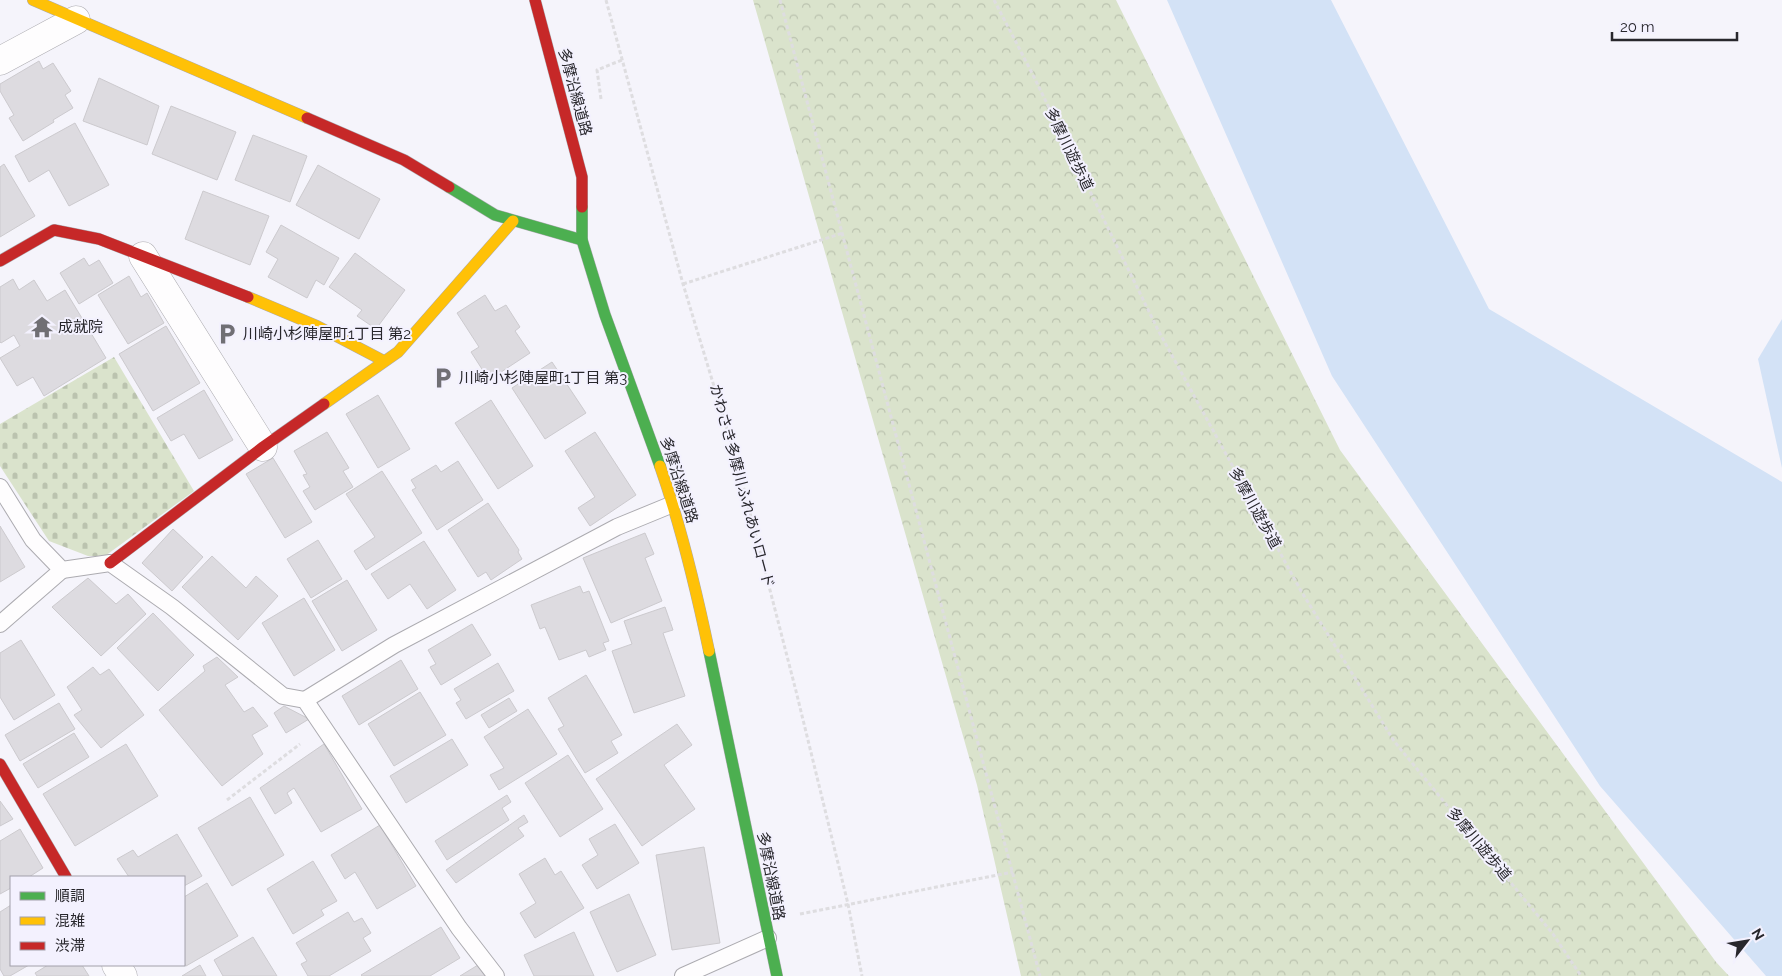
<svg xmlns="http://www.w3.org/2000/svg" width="1782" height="976" viewBox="0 0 1782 976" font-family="Raleway,'Noto Sans JP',sans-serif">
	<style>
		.cemetery { fill: url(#cemetery-stones) }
		.park { fill: url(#park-crowns) }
		.water { fill: #d3e2f6 }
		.building { fill: #dddbe0; stroke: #cccace }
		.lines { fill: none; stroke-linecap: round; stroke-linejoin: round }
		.lane-casing { stroke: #acabb0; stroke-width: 18 }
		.street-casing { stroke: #acabb0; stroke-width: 29 }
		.fast-casing { stroke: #acabb0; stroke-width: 12 }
		.slow-casing { stroke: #acabb0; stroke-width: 12 }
		.jam-casing { stroke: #acabb0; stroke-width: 12 }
		.path { stroke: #dedde0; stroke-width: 3; stroke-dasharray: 4 2.5; stroke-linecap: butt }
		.lane { stroke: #fefdfe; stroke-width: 16 }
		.street { stroke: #fefdfe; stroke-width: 28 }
		.fast { stroke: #4caf50; stroke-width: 11 }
		.slow { stroke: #ffc107; stroke-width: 11 }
		.jam { stroke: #c62828; stroke-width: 11 }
		.labels { text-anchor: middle; stroke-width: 4; stroke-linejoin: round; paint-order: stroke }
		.street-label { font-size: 15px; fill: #28272c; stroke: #f3f1fe }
		.poi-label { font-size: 15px; fill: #28272c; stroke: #f3f1fe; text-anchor: start }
	</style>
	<defs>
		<pattern id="cemetery-stones" width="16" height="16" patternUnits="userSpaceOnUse" patternTransform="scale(1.25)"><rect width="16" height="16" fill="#dae3cc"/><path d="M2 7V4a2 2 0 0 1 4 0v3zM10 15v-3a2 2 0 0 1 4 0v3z" fill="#bbc3af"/></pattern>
		<pattern id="park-crowns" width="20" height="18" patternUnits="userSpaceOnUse" patternTransform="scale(1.25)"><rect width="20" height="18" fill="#dae3cc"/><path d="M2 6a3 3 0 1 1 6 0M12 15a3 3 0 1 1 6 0" fill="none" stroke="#bbc3af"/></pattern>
	</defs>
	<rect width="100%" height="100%" fill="#f5f4fb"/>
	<polygon class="cemetery" points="114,357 194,491 105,556 88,556 49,541 0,466 0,424"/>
	<polygon class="park" points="753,0 1116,0 1340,450 1716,962 1729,976 1021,976 977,785"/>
	<g class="water">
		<polygon points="1167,0 1331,0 1489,309 1782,482 1782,976 1766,976 1600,786 1332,376"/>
		<polygon points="1782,319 1782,468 1758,359"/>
	</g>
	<g class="building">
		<polygon points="39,61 43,69 53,63 71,91 65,95 73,108 53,120 54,122 23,141 9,118 14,115 0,91 0,84"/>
		<polygon points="99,78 159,106 147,145 83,121"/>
		<polygon points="171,106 236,132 217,180 152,154"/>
		<polygon points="75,123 109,185 69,206 49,170 29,182 15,156"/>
		<polygon points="253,135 307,156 290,202 235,180"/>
		<polygon points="4,164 35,216 0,237 0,167"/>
		<polygon points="318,165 380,199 359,239 296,205"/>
		<polygon points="203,191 269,216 250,265 185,239"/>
		<polygon points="281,225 339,258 324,285 316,280 307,298 268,277 278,259 266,252"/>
		<polygon points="355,253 405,290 376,329 357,316 362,310 329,287"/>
		<polygon points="84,258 89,266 99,260 113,283 79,304 60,273"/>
		<polygon points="129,276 141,297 147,293 164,323 128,344 98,295"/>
		<polygon points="13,279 19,290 34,280 47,301 65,290 106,358 44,396 33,377 17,386 0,358 20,346 14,335 1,343 0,342 0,287"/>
		<polygon points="485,295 495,311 506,305 520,327 515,331 530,353 489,380 471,352 479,347 457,313"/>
		<polygon points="166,326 200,383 153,411 119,354"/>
		<polygon points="552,362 586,413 545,439 512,388"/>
		<polygon points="204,390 233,440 199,459 184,434 171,441 157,418"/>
		<polygon points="378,395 410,449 378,468 346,414"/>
		<polygon points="491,400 533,466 498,489 455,423"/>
		<polygon points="327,432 349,468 343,471 353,487 315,510 303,491 310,487 303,475 307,474 294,451"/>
		<polygon points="595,432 636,495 590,526 578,508 595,497 565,451"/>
		<polygon points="273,458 312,522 285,538 246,474"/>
		<polygon points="458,461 483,500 437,530 412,490 416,488 411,480 436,465 441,472"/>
		<polygon points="382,471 422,533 366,570 354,551 375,537 346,494"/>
		<polygon points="488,503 519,550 518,552 522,559 491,580 486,572 478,577 448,530"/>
		<polygon points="0,526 25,567 0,582"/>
		<polygon points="173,529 203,557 172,591 142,563"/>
		<polygon points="645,533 654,554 645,558 662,601 611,623 583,558"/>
		<polygon points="318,540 342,579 311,598 287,559"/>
		<polygon points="424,541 456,590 427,609 410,584 388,599 371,574"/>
		<polygon points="212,556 246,588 256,576 278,596 238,640 182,587"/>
		<polygon points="88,578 116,604 128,594 146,614 101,656 52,607"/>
		<polygon points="347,580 377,630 342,651 312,601"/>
		<polygon points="580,586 583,593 589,591 609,641 603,643 606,650 589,657 586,650 559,660 545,627 540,629 531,605"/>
		<polygon points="304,598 335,650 294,676 262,623"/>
		<polygon points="665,607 673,630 663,633 685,696 634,713 612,651 632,644 624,621"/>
		<polygon points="153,613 194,655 158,691 117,648"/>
		<polygon points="472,624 491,655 441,685 430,667 436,664 428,650"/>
		<polygon points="21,640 55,695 14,720 0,697 0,653"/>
		<polygon points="217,657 238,677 225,685 244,712 253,707 268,726 252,735 263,754 222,786 159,710 205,671 203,666"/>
		<polygon points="401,660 418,689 359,725 342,696"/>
		<polygon points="498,663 514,691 466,719 456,703 461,700 454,689"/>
		<polygon points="93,667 100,675 109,669 144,715 101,748 74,715 82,710 67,687"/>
		<polygon points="586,675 622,735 611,741 618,753 585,773 558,729 564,726 548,698"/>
		<polygon points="420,692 446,735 394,766 368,724"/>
		<polygon points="509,698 517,711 489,728 481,715"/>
		<polygon points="59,703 75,729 20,761 5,735"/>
		<polygon points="284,706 309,719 286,733 274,713"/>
		<polygon points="528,709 557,754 499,790 490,775 504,768 484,737"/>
		<polygon points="677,724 692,745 664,765 695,809 642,846 596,779"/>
		<polygon points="74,733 89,757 38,788 23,764"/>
		<polygon points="452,739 468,765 406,803 390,776"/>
		<polygon points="126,744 158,796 75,846 43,794"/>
		<polygon points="324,744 362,809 321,832 294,788 287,793 292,803 275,814 260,788"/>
		<polygon points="568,755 603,809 560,837 525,783"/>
		<polygon points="507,795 511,802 502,808 509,820 447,860 435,841"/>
		<polygon points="250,797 284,855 232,886 198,828"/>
		<polygon points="0,801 13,819 0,826"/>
		<polygon points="524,815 528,822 518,828 524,836 456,883 446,870"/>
		<polygon points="615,824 639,863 597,889 582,865 598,855 589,839"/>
		<polygon points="380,825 416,886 377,909 355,872 345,879 331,855"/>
		<polygon points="20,829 43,868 29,877 11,877 11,888 0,894 0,841"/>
		<polygon points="177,834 202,876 184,886 184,877 129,877 117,859 133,850 138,857"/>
		<polygon points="704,847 720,943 672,950 656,855"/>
		<polygon points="545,858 555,875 561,871 584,908 535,938 520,913 536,903 519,874"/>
		<polygon points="313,861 337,901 321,910 324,915 293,934 267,889"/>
		<polygon points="207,883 238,936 186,966 184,962 184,897"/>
		<polygon points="629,894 656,955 617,972 590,912"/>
		<polygon points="11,905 11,965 29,965 10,976 4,976 0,969 0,912"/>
		<polygon points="348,912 354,922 362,918 371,933 363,938 371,951 329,976 308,976 301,964 307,961 296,943"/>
		<polygon points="441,927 460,958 430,976 362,976 361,975"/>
		<polygon points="574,932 594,976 534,976 524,955"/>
		<polygon points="253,937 277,976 223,976 214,960"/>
		<polygon points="48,965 82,965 89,976 37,976 35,973"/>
		<polygon points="200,965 206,976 182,976"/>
		<polygon points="478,965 485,976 460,976"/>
	</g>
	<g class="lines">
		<g class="lane-casing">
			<g id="lane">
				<polyline points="0,487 33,540 62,570 110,563 172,607 283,696 305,700 459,928 496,976"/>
				<polyline points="0,624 62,570"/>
				<polyline points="305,700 394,645 617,527 673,504"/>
				<polyline points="683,976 768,938"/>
			</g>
		</g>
		<g class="street-casing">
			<g id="street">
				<polyline points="0,61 76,20"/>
				<polyline points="143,256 263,447"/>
				<polyline points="116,965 123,976"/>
			</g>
		</g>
		<g class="fast-casing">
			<g id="fast">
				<polyline points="449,187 495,215 582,240"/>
				<polyline points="582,207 582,240 605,315 660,466"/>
				<polyline points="709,651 777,976"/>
			</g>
		</g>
		<g class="slow-casing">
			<g id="slow">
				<polyline points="33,0 307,118"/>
				<polyline points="248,297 317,326 384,361"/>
				<polyline points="324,404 398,352 513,221"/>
				<path d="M660 466C681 526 696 589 709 651"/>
			</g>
		</g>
		<g class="jam-casing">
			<g id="jam">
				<polyline points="535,0 582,177 582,207"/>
				<polyline points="307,118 404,160 449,187"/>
				<polyline points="0,261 54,230 99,239 248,297"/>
				<polyline points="110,563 263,447 324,404"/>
				<polyline points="0,764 66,877"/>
			</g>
		</g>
		<g class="path">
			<polyline points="606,0 683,284 737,462 796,691 848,904 862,976"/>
			<polyline points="780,0 1040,976"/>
			<polyline points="994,0 1032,73 1158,330 1301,591 1394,741 1553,934 1581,976"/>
			<polyline points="601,99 597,70 622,60"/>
			<polyline points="683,284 843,233"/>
			<polyline points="227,800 300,744"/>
			<polyline points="800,914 1013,872"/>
		</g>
		<use href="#lane" class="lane"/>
		<use href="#street" class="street"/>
		<use href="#fast" class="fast"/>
		<use href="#slow" class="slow"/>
		<use href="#jam" class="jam"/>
	</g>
	<defs>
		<g id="temple-bare" transform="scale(1.725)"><path d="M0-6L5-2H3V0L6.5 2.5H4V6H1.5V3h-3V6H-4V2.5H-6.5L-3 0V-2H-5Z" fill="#706f74" stroke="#f3f1fe" stroke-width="2.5" paint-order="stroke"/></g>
		<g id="parking-bare" transform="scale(1.725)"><path d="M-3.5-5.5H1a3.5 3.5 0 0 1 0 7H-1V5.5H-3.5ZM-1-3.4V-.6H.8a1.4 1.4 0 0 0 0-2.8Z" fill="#706f74" stroke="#f3f1fe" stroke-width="2.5" paint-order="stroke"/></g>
	</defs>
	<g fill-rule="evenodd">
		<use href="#temple-bare" x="42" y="327"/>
		<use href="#parking-bare" x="227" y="334"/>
		<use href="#parking-bare" x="443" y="378"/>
	</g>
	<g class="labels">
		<g class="street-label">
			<text transform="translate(575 92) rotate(75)" y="5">多摩沿線道路</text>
			<text transform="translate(1069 149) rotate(64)" y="5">多摩川遊歩道</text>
			<text transform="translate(679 480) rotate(72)" y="5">多摩沿線道路</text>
			<text transform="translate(742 486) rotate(75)" y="5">かわさき多摩川ふれあいロード</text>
			<text transform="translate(1255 508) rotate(61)" y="5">多摩川遊歩道</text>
			<text transform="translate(1479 844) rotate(50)" y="5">多摩川遊歩道</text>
			<text transform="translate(771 876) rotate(79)" y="5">多摩沿線道路</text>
		</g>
		<g class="poi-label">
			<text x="58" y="332">成就院</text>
			<text x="243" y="339">川崎小杉陣屋町1丁目 第2</text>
			<text x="459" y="383">川崎小杉陣屋町1丁目 第3</text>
		</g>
	</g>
	<rect x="10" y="876" width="175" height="90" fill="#f3f1fe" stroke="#a2a0aa"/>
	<rect x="20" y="892" width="25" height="8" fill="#4caf50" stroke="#a2a0aa"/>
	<text x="55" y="901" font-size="15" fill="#28272c">順調</text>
	<rect x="20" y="917" width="25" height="8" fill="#ffc107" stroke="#a2a0aa"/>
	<text x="55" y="926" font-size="15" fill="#28272c">混雑</text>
	<rect x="20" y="942" width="25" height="8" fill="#c62828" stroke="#a2a0aa"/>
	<text x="55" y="951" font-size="15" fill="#28272c">渋滞</text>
	<g transform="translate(1747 941) rotate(59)" stroke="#f3f1fe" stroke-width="4" paint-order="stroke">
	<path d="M0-4L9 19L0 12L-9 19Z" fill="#28272c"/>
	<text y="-8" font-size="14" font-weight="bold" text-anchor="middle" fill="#28272c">N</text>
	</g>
	<path d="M1612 32v8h125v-8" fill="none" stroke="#28272c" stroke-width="2.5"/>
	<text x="1620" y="32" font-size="15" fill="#28272c" stroke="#f3f1fe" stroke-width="4" paint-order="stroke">20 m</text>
</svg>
